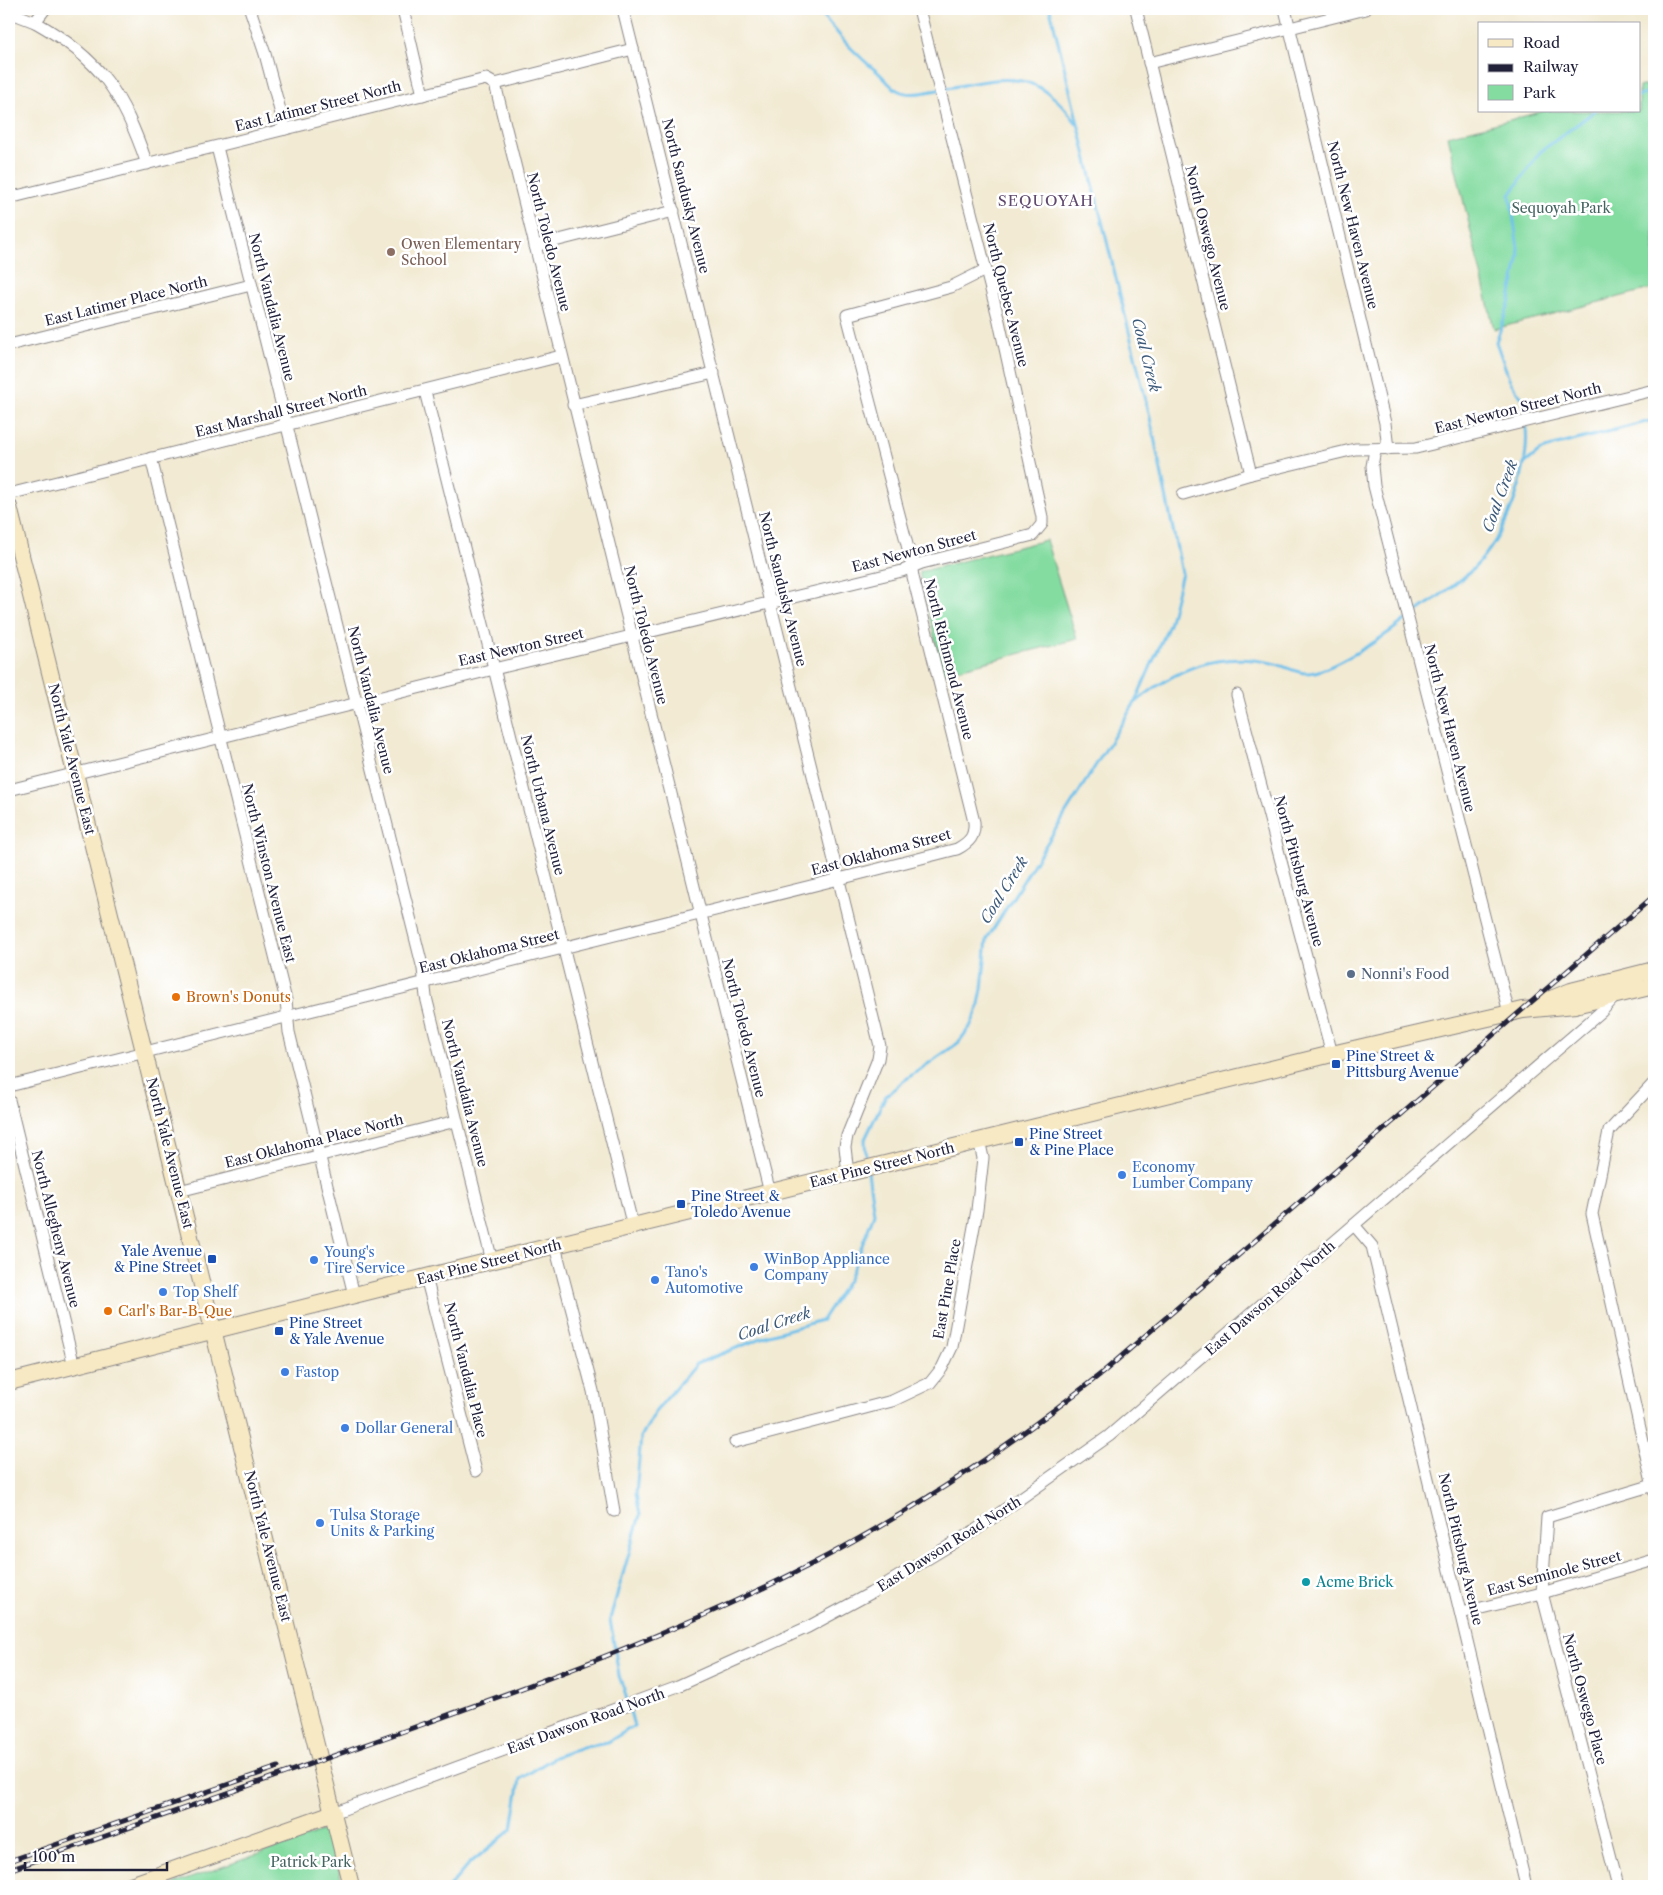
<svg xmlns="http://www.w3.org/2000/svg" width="1663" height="1895" viewBox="0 0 1663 1895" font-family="'Libre Caslon Text',serif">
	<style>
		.green { fill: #84dca1; stroke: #537f6e }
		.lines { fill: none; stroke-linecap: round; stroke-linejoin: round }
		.stream { stroke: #70c1eb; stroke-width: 3 }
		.street-casing { stroke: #8a8687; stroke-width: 13 }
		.secondary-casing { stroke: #8a8687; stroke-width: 18 }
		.street { stroke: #fff; stroke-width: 11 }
		.secondary { stroke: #f7e9c3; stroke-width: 16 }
		.rail-casing { stroke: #22223b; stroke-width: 5 }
		.rail { stroke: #fff; stroke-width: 3; stroke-dasharray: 9; stroke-linecap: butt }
		.education-dot { fill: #8d6e63; stroke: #fff; stroke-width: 2 }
		.service-dot { fill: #5c6f8a; stroke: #fff; stroke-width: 2 }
		.food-dot { fill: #e8710a; stroke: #fff; stroke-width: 2 }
		.transit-dot { fill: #1a4fb4; stroke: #fff; stroke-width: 2 }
		.shop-dot { fill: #3f7fe0; stroke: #fff; stroke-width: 2 }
		.culture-dot { fill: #0f9aa8; stroke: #fff; stroke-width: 2 }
		.labels { text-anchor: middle; stroke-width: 5; stroke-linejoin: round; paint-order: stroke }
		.street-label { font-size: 14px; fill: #22223b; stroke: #fff }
		.park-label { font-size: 14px; fill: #44635f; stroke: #fff }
		.education-label { font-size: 14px; fill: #785e54; stroke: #fff; text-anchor: start }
		.service-label { font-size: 14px; fill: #4e5e75; stroke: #fff; text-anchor: start }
		.food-label { font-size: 14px; fill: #c56008; stroke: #fff; text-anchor: start }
		.transit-label { font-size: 14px; fill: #164399; stroke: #fff; text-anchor: start }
		.shop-label { font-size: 14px; fill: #366cbe; stroke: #fff; text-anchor: start }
		.culture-label { font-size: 14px; fill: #0d838f; stroke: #fff; text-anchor: start }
		.neighbourhood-label { font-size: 15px; letter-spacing: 1px; fill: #5f496d; stroke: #fff }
		.water-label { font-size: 15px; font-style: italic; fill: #3d5a79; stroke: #fff }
	</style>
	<rect width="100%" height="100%" fill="#fff"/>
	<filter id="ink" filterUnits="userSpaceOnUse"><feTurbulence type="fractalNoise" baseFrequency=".02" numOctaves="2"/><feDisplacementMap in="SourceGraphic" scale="10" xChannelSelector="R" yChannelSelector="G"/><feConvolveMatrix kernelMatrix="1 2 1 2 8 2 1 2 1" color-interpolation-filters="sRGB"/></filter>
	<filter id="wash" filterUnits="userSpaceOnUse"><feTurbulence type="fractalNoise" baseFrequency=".0096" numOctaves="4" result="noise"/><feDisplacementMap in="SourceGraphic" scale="20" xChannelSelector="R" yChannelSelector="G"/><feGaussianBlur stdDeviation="1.12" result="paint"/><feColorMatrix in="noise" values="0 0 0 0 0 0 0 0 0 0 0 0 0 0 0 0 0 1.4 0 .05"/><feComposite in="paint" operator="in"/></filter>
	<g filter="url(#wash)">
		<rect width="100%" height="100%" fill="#f2ead3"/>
		<g class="green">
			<polygon points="1654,83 1654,288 1494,329 1448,136 1544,111 1639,111 1639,87"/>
			<polygon points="1046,540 1077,639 943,673 919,572"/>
			<polygon points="328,1829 343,1886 168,1886 310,1836"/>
		</g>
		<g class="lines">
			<g class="stream">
				<path d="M816 9C830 22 840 38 854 51 862 59 871 67 880 74 885 79 891 87 897 90 909 97 925 92 938 90 1000 78 1036 64 1077 124"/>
				<polyline points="1639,96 1654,91"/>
				<polyline points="1525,415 1524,401 1510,381 1496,342 1509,304 1519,255 1510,195 1540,152 1595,111"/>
				<polyline points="1524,464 1540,451 1553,446 1654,420"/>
				<path d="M1410 617C1431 601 1456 586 1474 568 1506 536 1530 472 1526 427"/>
				<path d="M1135 703C1176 668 1218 651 1272 663 1283 665 1294 672 1305 673 1327 675 1387 635 1405 620"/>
				<polyline points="866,1164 865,1139 885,1097 902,1082 958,1043 970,1027 978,1009 982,989 987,939 1134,704 1169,625 1182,573 1149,413 1050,9"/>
				<polyline points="450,1886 469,1864 512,1829 520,1779 555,1757 585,1746 608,1742 634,1726 624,1689 619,1676 610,1619 640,1515 636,1494 641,1437 656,1411 696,1364 769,1335 822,1320 849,1279 874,1214 868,1172"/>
			</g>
		</g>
	</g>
	<g filter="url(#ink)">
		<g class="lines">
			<g class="street-casing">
				<g id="street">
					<polyline points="250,9 265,54 285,129"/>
					<polyline points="403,9 423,95"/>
					<polyline points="623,9 880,1046 878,1059 847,1136 845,1147 848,1174"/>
					<polyline points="1136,9 1251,474"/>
					<polyline points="1285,9 1385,423 1388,449"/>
					<polyline points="9,12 35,22 45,9"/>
					<path d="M35 22C101 59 123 94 147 164"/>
					<polyline points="1149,63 1366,9"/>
					<polyline points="495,84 770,1193"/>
					<polyline points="217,147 423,969 426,997 492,1261"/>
					<polyline points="9,198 486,79 495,84 633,49"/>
					<polyline points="535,246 674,211"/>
					<polyline points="9,345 251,285"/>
					<polyline points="425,391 633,1227"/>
					<polyline points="573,405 714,373"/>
					<polyline points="1375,450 1372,466 1374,486 1509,1013"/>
					<polyline points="151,458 286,1000 289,1032 354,1295"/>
					<polyline points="9,494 561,356"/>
					<polyline points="1183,494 1251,474 1355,449 1416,448 1654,390"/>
					<polyline points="1237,695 1332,1054"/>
					<polyline points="9,790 494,669 902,571 922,563 1033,535 1042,524 1042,517 999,321 919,9"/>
					<polyline points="1654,1083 1609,1131 1592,1214 1654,1491"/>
					<path d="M9 1086 839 879 957 849C970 842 975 836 974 822L913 577 910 556 847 315 951 287 985 270"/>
					<polyline points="9,1100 74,1366"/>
					<polyline points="179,1191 456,1121"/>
					<polyline points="1354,1225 1372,1246 1526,1886"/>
					<polyline points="555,1246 593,1391 614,1511"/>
					<polyline points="426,1277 476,1471"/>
					<polyline points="735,1442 892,1401 930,1383 942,1368 952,1347 977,1210 983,1158 979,1140"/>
					<polyline points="1461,1613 1542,1593 1654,1560"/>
					<polyline points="333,1813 678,1686 808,1627 871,1593 977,1529 1109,1436 1602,1011 1617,994"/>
					<polyline points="1618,1886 1542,1593 1547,1517 1653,1485"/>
				</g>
			</g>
			<g class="secondary-casing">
				<g id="secondary">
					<polyline points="9,507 351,1886"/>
					<polyline points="1541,1003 1571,991 1654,970"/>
					<polyline points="9,1382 442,1273 1332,1054 1523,1010 1575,1005 1654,986"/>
					<polyline points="128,1886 333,1813"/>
				</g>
			</g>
			<use href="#street" class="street"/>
			<use href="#secondary" class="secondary"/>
			<g class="rail-casing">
				<g id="rail">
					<polyline points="9,1861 278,1767"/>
					<path d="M9 1870C140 1823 272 1778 404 1731 541 1682 678 1632 808 1566 913 1512 1010 1446 1102 1373L1654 896"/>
				</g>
			</g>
			<use href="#rail" class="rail"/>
		</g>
	</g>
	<circle class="education-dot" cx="391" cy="252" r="5"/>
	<circle class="service-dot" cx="1351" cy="974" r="5"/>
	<g class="food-dot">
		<circle cx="176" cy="997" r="5"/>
		<circle cx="108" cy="1311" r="5"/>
	</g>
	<g class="transit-dot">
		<rect x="1331" y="1059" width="10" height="10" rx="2.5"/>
		<rect x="1014" y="1137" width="10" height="10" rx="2.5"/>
		<rect x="676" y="1199" width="10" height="10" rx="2.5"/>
		<rect x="207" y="1254" width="10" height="10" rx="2.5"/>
		<rect x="274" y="1326" width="10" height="10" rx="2.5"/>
	</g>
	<g class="shop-dot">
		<circle cx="1122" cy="1175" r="5"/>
		<circle cx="314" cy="1260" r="5"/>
		<circle cx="754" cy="1267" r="5"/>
		<circle cx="655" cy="1280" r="5"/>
		<circle cx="163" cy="1292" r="5"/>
		<circle cx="285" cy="1372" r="5"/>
		<circle cx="345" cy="1428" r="5"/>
		<circle cx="320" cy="1523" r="5"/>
	</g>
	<circle class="culture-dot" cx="1306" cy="1582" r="5"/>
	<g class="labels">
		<g class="street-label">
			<text transform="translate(318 106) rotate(-14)" y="5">East Latimer Street North</text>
			<text transform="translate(686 196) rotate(76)" y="5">North Sandusky Avenue</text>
			<text transform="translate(1353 225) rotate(76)" y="5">North New Haven Avenue</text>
			<text transform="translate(1208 238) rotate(76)" y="5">North Oswego Avenue</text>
			<text transform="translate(549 242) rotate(76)" y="5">North Toledo Avenue</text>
			<text transform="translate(1006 295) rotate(76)" y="5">North Quebec Avenue</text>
			<text transform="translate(126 301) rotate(-14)" y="5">East Latimer Place North</text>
			<text transform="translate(272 307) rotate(76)" y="5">North Vandalia Avenue</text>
			<text transform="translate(1518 408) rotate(-14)" y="5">East Newton Street North</text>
			<text transform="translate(281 411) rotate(-14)" y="5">East Marshall Street North</text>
			<text transform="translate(914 551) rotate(-15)" y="5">East Newton Street</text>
			<text transform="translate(783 589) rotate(76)" y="5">North Sandusky Avenue</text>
			<text transform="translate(646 635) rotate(76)" y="5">North Toledo Avenue</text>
			<text transform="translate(521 647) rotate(-13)" y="5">East Newton Street</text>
			<text transform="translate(949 659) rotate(76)" y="5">North Richmond Avenue</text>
			<text transform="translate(371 700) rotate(76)" y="5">North Vandalia Avenue</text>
			<text transform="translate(1450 728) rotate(76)" y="5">North New Haven Avenue</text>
			<text transform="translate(72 759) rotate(76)" y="5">North Yale Avenue East</text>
			<text transform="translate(543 805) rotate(76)" y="5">North Urbana Avenue</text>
			<text transform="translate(881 852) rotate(-15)" y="5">East Oklahoma Street</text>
			<text transform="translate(1299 871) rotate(75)" y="5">North Pittsburg Avenue</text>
			<text transform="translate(269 873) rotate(76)" y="5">North Winston Avenue East</text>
			<text transform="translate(489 951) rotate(-14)" y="5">East Oklahoma Street</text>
			<text transform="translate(744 1028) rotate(76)" y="5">North Toledo Avenue</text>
			<text transform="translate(465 1093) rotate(76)" y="5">North Vandalia Avenue</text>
			<text transform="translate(314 1141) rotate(-14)" y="5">East Oklahoma Place North</text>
			<text transform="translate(170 1153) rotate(76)" y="5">North Yale Avenue East</text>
			<text transform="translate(882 1165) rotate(-14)" y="5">East Pine Street North</text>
			<text transform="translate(56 1229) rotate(76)" y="5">North Allegheny Avenue</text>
			<text transform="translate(489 1262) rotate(-14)" y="5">East Pine Street North</text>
			<text transform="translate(947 1289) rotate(-80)" y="5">East Pine Place</text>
			<text transform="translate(1270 1298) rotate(-41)" y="5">East Dawson Road North</text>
			<text transform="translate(466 1370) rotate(76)" y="5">North Vandalia Place</text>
			<text transform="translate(949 1544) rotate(-32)" y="5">East Dawson Road North</text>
			<text transform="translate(268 1546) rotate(76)" y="5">North Yale Avenue East</text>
			<text transform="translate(1461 1549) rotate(77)" y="5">North Pittsburg Avenue</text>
			<text transform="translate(1554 1573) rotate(-15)" y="5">East Seminole Street</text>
			<text transform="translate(1585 1699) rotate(75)" y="5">North Oswego Place</text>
			<text transform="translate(586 1721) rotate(-20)" y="5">East Dawson Road North</text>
		</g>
		<g class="park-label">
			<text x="1561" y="213">Sequoyah Park</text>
			<text x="311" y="1867">Patrick Park</text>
		</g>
		<g class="education-label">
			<text x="401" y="249">Owen Elementary<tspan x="401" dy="16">School</tspan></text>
		</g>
		<g class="service-label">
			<text x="1361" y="979">Nonni's Food</text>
		</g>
		<g class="food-label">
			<text x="186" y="1002">Brown's Donuts</text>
			<text x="118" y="1316">Carl's Bar-B-Que</text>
		</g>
		<g class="transit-label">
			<text x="1346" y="1061">Pine Street &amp;<tspan x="1346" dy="16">Pittsburg Avenue</tspan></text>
			<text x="1029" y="1139">Pine Street<tspan x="1029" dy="16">&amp; Pine Place</tspan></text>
			<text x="691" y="1201">Pine Street &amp;<tspan x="691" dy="16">Toledo Avenue</tspan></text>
			<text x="202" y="1256" text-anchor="end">Yale Avenue<tspan x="202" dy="16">&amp; Pine Street</tspan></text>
			<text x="289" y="1328">Pine Street<tspan x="289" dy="16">&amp; Yale Avenue</tspan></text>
		</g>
		<g class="shop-label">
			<text x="1132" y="1172">Economy<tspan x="1132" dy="16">Lumber Company</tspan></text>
			<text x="324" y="1257">Young's<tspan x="324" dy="16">Tire Service</tspan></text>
			<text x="764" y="1264">WinBop Appliance<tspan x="764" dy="16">Company</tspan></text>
			<text x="665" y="1277">Tano's<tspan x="665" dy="16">Automotive</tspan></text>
			<text x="173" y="1297">Top Shelf</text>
			<text x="295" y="1377">Fastop</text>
			<text x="355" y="1433">Dollar General</text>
			<text x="330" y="1520">Tulsa Storage<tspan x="330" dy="16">Units &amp; Parking</tspan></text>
		</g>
		<g class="culture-label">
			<text x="1316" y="1587">Acme Brick</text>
		</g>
		<g class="neighbourhood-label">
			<text x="1046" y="206">SEQUOYAH</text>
		</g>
		<g class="water-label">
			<text transform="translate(1146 355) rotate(76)" y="5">Coal Creek</text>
			<text transform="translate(1500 496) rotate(-70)" y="5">Coal Creek</text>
			<text transform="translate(1004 890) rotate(-58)" y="5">Coal Creek</text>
			<text transform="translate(774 1324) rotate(-18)" y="5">Coal Creek</text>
		</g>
	</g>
	<rect width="1663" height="1895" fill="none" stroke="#fff" stroke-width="30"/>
	<rect x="1478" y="22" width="162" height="90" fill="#ffffff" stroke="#a7a7b1"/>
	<rect x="1488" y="39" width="25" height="8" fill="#f7e9c3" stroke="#a7a7b1"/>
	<text x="1523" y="48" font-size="15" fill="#22223b">Road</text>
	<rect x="1488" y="64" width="25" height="8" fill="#22223b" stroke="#a7a7b1"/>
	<text x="1523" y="72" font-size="15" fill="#22223b">Railway</text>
	<rect x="1488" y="85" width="25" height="15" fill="#84dca1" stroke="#a7a7b1"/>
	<text x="1523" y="98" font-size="15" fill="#22223b">Park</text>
	<path d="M25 1862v8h142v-8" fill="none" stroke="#22223b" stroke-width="2.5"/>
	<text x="32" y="1862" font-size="15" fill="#22223b" stroke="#ffffff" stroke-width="4" paint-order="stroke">100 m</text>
</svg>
